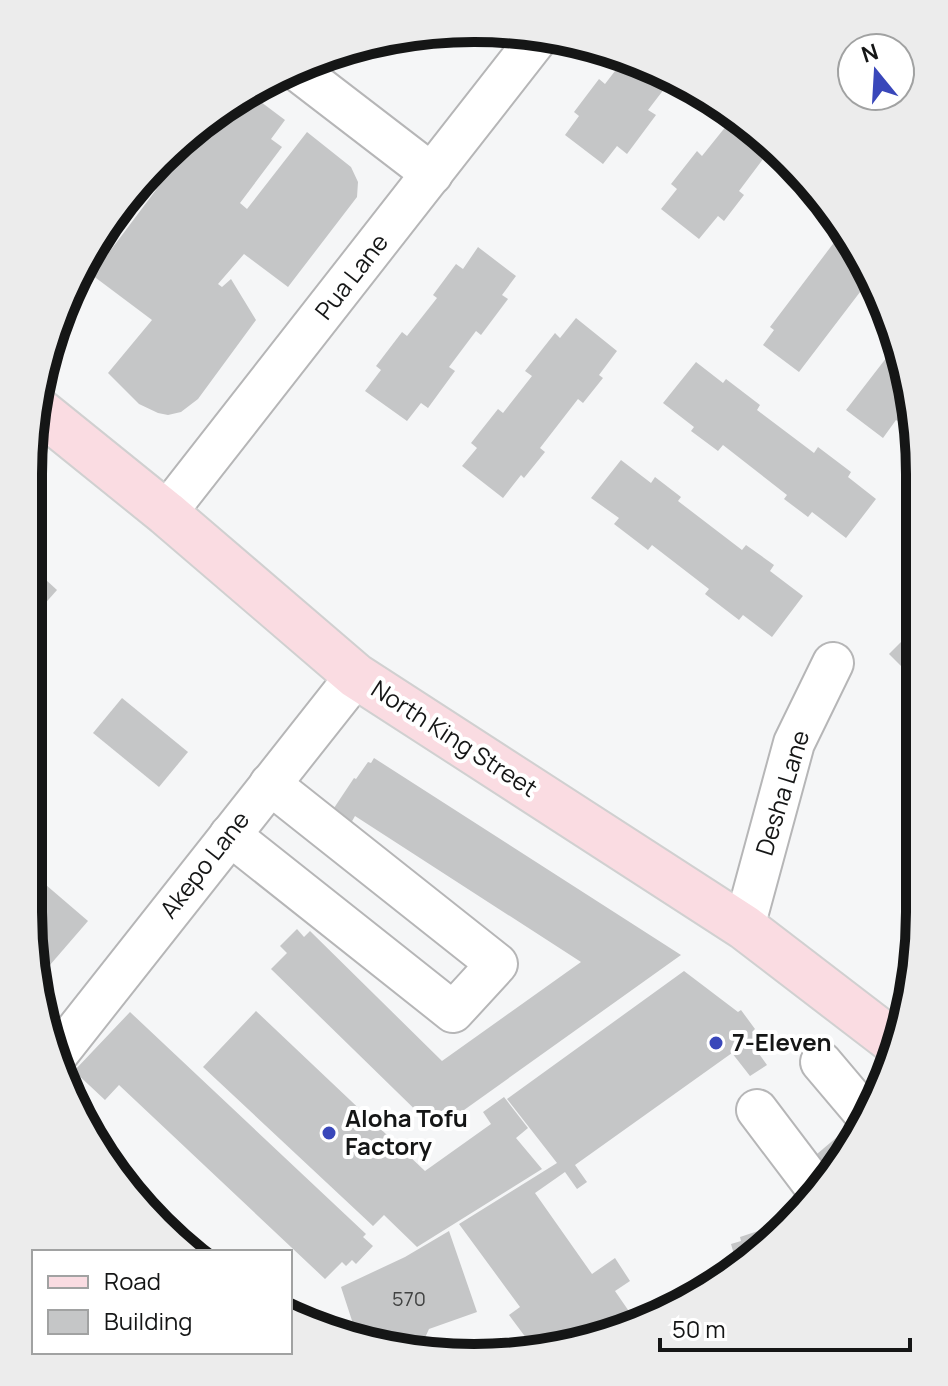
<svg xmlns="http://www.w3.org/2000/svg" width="948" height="1386" viewBox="0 0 948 1386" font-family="Manrope,sans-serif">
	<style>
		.building { fill: #c5c6c7 }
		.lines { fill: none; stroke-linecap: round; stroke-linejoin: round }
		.minor-casing { stroke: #b6b6b7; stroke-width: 44 }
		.major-casing { stroke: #d0d0d0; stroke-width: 48 }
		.minor { stroke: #fff; stroke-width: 40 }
		.major { stroke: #fadce2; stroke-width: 44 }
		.poi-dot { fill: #3947ba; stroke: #fff; stroke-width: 3 }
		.labels { text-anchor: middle; stroke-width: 8; stroke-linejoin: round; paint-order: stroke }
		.number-label { font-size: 20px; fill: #414242 }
		.street-label { font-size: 24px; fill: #151616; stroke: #fff }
		.poi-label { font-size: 24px; font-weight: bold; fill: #151616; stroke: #fff; text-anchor: start }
		.rim { fill: none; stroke: #151616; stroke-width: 10 }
	</style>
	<rect width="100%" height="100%" fill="#f5f6f7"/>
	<g class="building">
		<polygon points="625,58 645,62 671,80 648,110 656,115 627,154 617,146 603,164 565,135 579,116 574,112 599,79 605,84"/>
		<polygon points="253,96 285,120 271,139 282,147 240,203 247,209 307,132 351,167 358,182 357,197 288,287 244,254 218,284 222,287 231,279 256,320 198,399 181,412 168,415 158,413 139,404 108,373 152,320 92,275 201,130"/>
		<polygon points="731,120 772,147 739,191 744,195 724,221 718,216 699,239 661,209 677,189 671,184 697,151 702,156"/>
		<polygon points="842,232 873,275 799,372 763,345 774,330 770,327"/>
		<polygon points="478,247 516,276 502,295 508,299 481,335 476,331 449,367 455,371 428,408 421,403 407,421 365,391 381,370 376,366 402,332 407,336 437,298 433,295 456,264 463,269"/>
		<polygon points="576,318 617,351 599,375 603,378 583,403 578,399 540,448 545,452 524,478 521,475 503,498 462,466 477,448 471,443 498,409 503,413 532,376 525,371 555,333 560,338"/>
		<polygon points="897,344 912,387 912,411 902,424 896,420 883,438 846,410"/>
		<polygon points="696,362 723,383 726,379 760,405 757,410 814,453 818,447 851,472 848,477 876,499 846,538 812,512 808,517 784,499 787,495 723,445 718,451 691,431 694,427 663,403"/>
		<polygon points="621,460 651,483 655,477 681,497 678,501 742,550 746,545 774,565 770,571 803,596 772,637 743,615 739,620 705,594 709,589 652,545 648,550 614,524 619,518 591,498"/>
		<polygon points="34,569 57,590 33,617 33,613"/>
		<polygon points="915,628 916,692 901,677 907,672 889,654"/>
		<polygon points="122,698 188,752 159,787 93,733"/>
		<polygon points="374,758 681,955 436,1130 271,969 287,953 280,946 297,929 304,937 310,931 442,1061 581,962 355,816 351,823 332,811 354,778 356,779 368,762 371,763"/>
		<polygon points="39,879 88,921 37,980 28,912 28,892"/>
		<polygon points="684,971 738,1012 741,1010 755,1029 752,1032 760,1043 754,1047 767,1065 750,1076 732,1053 575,1165 587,1182 577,1189 565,1172 535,1193 592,1274 615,1258 630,1281 615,1291 637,1323 561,1350 535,1350 509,1315 520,1307 459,1224 557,1163 507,1099"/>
		<polygon points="256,1011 425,1171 491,1124 483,1112 504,1097 528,1128 516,1138 542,1169 417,1247 384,1215 373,1226 203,1067"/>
		<polygon points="130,1012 366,1234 363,1237 373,1246 356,1264 352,1260 346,1266 342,1262 325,1279 119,1085 105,1100 74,1071"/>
		<polygon points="84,1114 192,1252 180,1248 103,1159"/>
		<polygon points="843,1132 849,1139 819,1183 804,1165"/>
		<polygon points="785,1222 788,1229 737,1265 731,1244 741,1241 740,1237"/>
		<polygon points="449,1231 477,1312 429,1329 423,1342 427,1354 416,1354 358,1339 341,1287 405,1257"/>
	</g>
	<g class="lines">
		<g class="minor-casing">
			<g id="minor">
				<polyline points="294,68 432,174"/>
				<polyline points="166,513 536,40"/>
				<polyline points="230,835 453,1012 497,964 270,784"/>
				<polyline points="744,927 794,743 833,663"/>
				<polyline points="56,1056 356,676"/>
				<polyline points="821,1062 865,1114"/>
				<polyline points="757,1110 816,1188"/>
			</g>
		</g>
		<g class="major-casing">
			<polyline id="major" points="36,408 166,513 356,676 744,927 894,1042"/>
		</g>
		<use href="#minor" class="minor"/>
		<use href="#major" class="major"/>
	</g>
	<g class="poi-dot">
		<circle cx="716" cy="1043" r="8"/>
		<circle cx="329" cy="1133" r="8"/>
	</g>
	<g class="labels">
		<g class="number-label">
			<text x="409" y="1306">570</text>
		</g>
		<g class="street-label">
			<text transform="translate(352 277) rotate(-52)" y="8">Pua Lane</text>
			<text transform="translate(454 739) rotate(33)" y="8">North King Street</text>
			<text transform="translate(783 793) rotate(-73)" y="8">Desha Lane</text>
			<text transform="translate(205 865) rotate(-52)" y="8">Akepo Lane</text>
		</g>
		<g class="poi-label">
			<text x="732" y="1051">7-Eleven</text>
			<text x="345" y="1127">Aloha Tofu<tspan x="345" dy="28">Factory</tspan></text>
		</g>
	</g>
	<path d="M0 0H948V1386H0ZM474 42H474A432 432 0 0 1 906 474V912A432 432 0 0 1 474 1344H474A432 432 0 0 1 42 912V474A432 432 0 0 1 474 42Z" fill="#ececec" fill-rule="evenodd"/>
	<path class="rim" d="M474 42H474A432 432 0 0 1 906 474V912A432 432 0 0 1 474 1344H474A432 432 0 0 1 42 912V474A432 432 0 0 1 474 42Z"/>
	<rect x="32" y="1250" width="260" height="104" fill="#ffffff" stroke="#a1a2a2" stroke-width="2"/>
	<rect x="48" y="1276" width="40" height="12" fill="#fadce2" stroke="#a1a2a2" stroke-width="2"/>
	<text x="104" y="1290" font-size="24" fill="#151616">Road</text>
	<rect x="48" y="1310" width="40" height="24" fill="#c5c6c7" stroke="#a1a2a2" stroke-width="2"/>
	<text x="104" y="1330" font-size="24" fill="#151616">Building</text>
	<g transform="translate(876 72) rotate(342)"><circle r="38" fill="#ffffff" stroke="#a1a2a2" stroke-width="2"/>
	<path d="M0-6L14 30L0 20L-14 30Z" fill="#3947ba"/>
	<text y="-12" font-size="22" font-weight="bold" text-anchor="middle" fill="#151616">N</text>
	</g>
	<path d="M660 1338v12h250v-12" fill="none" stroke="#151616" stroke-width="4"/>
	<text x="672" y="1338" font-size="24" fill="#151616" stroke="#ffffff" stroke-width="6" paint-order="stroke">50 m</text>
</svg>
